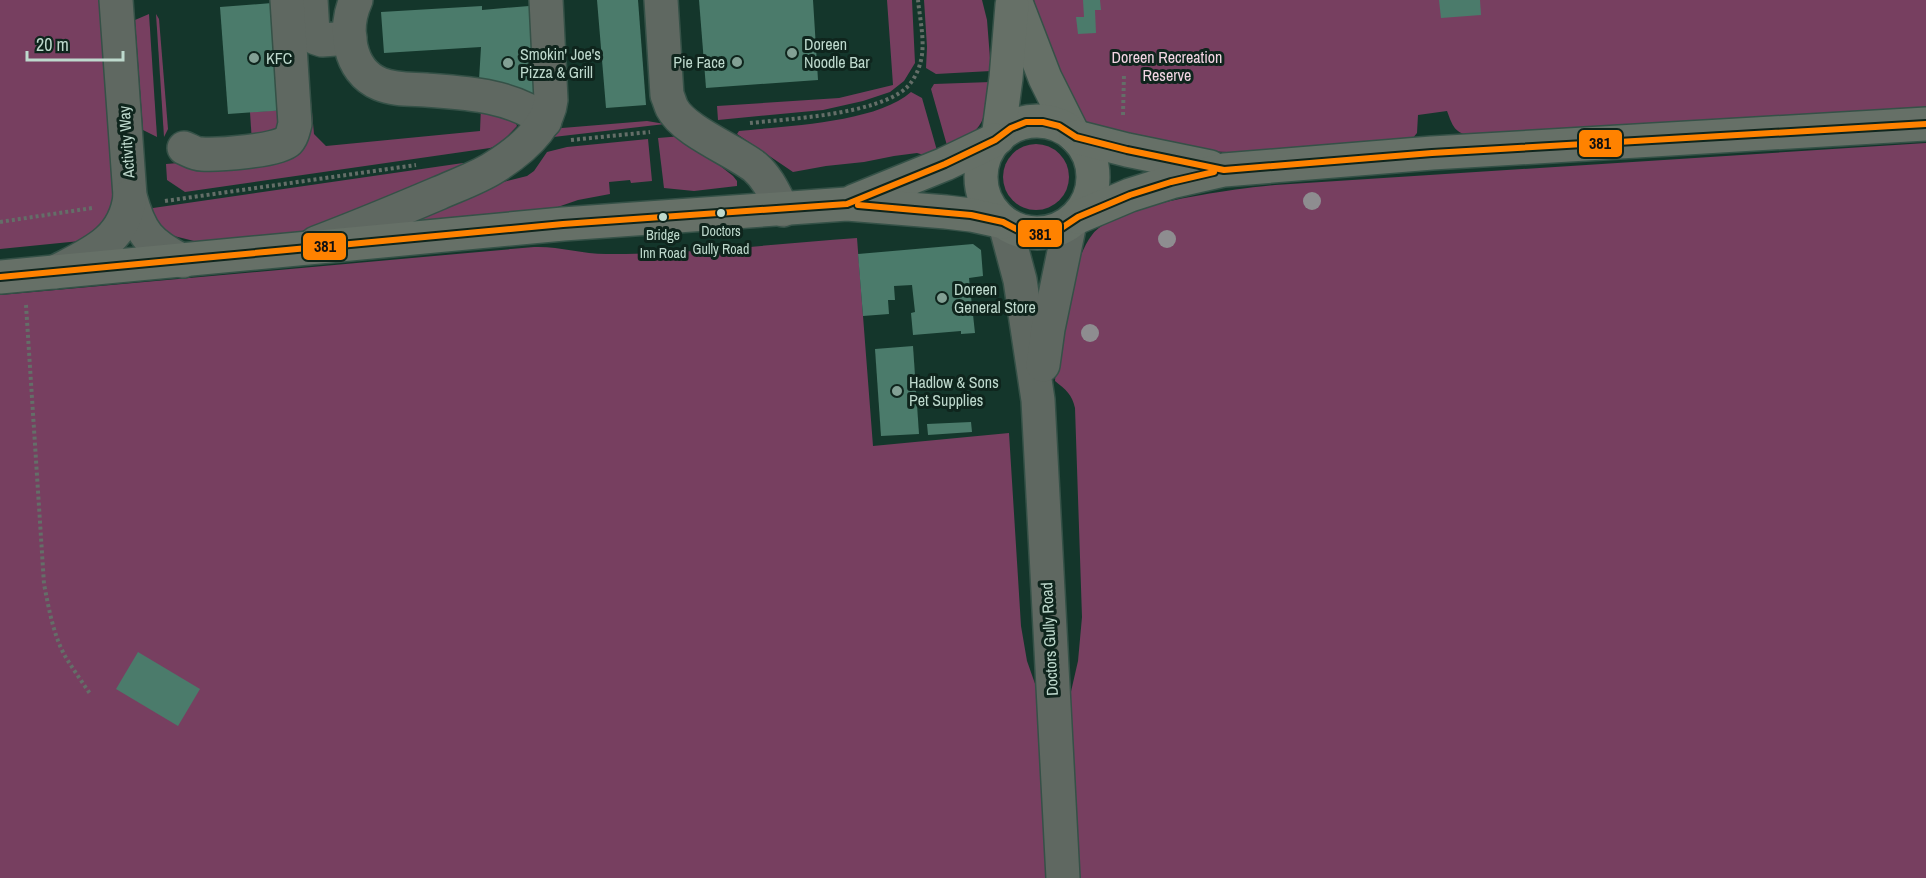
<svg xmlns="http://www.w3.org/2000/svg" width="1926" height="878" viewBox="0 0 1926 878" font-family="'Archivo Narrow',sans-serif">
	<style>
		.green { fill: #773f60 }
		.building { fill: #4b7b6b }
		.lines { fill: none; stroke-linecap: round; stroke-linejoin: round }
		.minor-casing { stroke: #355147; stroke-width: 36 }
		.major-casing { stroke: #355147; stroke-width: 36 }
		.path { stroke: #646e68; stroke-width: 4; stroke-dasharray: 3 3; stroke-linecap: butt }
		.minor { stroke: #5f6861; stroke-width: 33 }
		.major { stroke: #667067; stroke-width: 33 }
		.bus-1-casing { stroke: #0f251d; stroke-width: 10 }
		.bus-1 { stroke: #ff8200; stroke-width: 6 }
		.tree { fill: #8e8d90 }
		.poi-dot { fill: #82a094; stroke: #0f251d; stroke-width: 2 }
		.bus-dot { fill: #bed9cd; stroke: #0f251d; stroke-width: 2 }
		.labels { text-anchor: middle; stroke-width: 6; stroke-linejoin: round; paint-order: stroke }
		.bus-label { font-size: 14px; fill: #bed9cd; stroke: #0f251d }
		.poi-label { font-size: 16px; fill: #bed9cd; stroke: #0f251d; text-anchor: start }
		.park-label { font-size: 16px; fill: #f2d5e3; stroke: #0f251d }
		.street-label { font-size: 16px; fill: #bed9cd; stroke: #0f251d }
		.line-badge { stroke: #0f251d; stroke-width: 2 }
		.pale-badge-label { font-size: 16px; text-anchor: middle; font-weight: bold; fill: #111 }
	</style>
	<rect width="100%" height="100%" fill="#14362b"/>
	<g class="green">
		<polygon points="0,0 99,0 113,201 108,225 80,241 0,249"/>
		<polygon points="887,0 912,0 915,63 904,81 890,92 863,101 823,110 718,120 717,106 839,98 893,85"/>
		<polygon points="924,0 982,0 987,20 991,71 936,74 926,68 927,47"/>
		<path d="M1034 0H1926V111L1472 137C1454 132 1453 127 1447 111L1418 115 1417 133 1412 139 1263 152H1227L1185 150 1088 125 1077 115 1039 23Z"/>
		<polygon points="149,14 157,137 143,130 135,20"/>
		<polygon points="156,14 159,19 168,129 164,137"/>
		<polygon points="307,57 314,134 326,146 480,131 481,106 515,121 517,126 499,145 490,148 185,192 167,180 166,164 277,155"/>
		<path d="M991 82C983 122 987 128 948 149L931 89 934 84Z"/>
		<path d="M911 92 922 98 938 154 927 156 917 153 894 156 864 162 826 166 793 172 737 134 739 131C785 126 876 123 911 92Z"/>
		<polygon points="287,110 286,125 252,143 250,112"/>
		<polygon points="647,121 665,124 545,138 555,129 562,128"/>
		<polygon points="682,136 733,176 737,181 737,186 694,191 664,188 658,138"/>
		<polygon points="648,139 652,181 631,183 630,180 609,182 610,194 578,200 549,210 413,224 421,216 499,183 527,176 534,171 547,152 567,147"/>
		<path d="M1926 143V878H1078L1067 709 1078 661 1082 617 1075 408C1072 394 1066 390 1055 381 1058 345 1070 263 1092 235 1117 203 1235 189 1275 185Z"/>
		<circle cx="1036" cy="177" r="33"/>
		<polygon points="463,163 465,167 321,227 279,236 202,243 166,234 149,213 153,208"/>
		<path d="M857 238 873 446 1009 433 1021 626 1027 661 1039 695 1050 878H0V295L534 247C558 246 582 254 606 254 690 254 774 244 857 238Z"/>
	</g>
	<g class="building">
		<polygon points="597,0 638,0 646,105 606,108"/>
		<polygon points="699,0 813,0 818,80 706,88"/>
		<polygon points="1083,0 1100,0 1101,10 1095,10 1096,33 1078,34 1076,17 1084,17"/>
		<polygon points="1439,0 1480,0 1481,15 1441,18"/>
		<polygon points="272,3 287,110 228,114 220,7"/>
		<polygon points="482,6 482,10 529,6 538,93 529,94 479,80 481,47 384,53 381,12"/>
		<polygon points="973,244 981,250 983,276 969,278 975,333 961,334 961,331 913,335 911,313 915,312 912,285 894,286 895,300 888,300 889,314 863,316 858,254"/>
		<polygon points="913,346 919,434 881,436 875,349"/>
		<polygon points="971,422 972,432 928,435 927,424"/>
		<polygon points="138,652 200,689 178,726 116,689"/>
	</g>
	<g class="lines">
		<g class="minor-casing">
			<g id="minor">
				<path d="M116 0 130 196C140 233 149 244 183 261"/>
				<polyline points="311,0 313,32 316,38 322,40 350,38"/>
				<path d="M356 0C343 28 348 71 380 84 394 90 411 89 426 90 466 93 512 95 545 121"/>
				<path d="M661 0 667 95C669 99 670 104 672 108 684 131 733 150 755 167 768 178 775 195 783 210"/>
				<path d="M184 148C189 150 195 154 201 154 217 155 278 151 288 141 293 136 293 130 295 124L287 0"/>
				<polyline points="1005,224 1020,280 1038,400 1063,878"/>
				<path d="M316 243C358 227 399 210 439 193 457 185 477 178 493 168 517 153 548 129 551 100L546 0"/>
				<path d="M55 272C90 254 125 241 130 196"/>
				<polyline points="1043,365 1048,329 1070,223"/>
			</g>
		</g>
		<g class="major-casing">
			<g id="major">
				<polyline points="1015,0 1045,78 1073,134"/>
				<circle cx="1037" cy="177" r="56"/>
				<polyline points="1076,137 1127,150 1210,167"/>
				<polyline points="998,138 1006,78 1012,5"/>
				<polyline points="854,201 945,164 995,140"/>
				<polyline points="1078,217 1130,195 1171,182 1224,170 1432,153 1926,124"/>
				<polyline points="0,277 563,224 847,204 946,212 971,215 1003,222"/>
			</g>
		</g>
		<g class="path">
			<polyline points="1123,115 1124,74"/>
			<path d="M750 123C789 119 878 114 906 88 912 83 918 72 920 64 926 45 920 20 918 0"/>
			<polyline points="571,140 650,132"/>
			<polyline points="165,201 416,165"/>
			<polyline points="0,222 92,208"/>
			<path d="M26 305 44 584C49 609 53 634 65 656 73 669 82 682 91 695"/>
		</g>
		<use href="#minor" class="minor"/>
		<use href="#major" class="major"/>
		<g class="bus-1-casing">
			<g id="bus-1">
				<polyline points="858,205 971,215 1003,222 1022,232 1042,234 1060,229 1078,217 1130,195 1171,182 1214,172"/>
				<polyline points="0,277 563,224 847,204 945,164 995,140 1011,128 1026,122 1043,122 1059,126 1076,137 1127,150 1224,170 1432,153 1926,124"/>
			</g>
		</g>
		<use href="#bus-1" class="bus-1"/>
	</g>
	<g class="tree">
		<circle cx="1312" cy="201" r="9"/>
		<circle cx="1167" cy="239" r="9"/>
		<circle cx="1090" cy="333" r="9"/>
	</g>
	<g class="poi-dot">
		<circle cx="792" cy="53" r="6"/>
		<circle cx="254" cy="58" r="6"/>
		<circle cx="737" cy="62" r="6"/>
		<circle cx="508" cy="63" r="6"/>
		<circle cx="942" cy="298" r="6"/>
		<circle cx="897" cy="391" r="6"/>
	</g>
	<g class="bus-dot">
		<circle cx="721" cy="213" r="5"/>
		<circle cx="663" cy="217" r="5"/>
	</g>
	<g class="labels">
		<g class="bus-label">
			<text x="721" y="236">Doctors<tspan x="721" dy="18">Gully Road</tspan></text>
			<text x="663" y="240">Bridge<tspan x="663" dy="18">Inn Road</tspan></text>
		</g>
		<g class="poi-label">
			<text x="804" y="50">Doreen<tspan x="804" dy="18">Noodle Bar</tspan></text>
			<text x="520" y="60">Smokin' Joe's<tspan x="520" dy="18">Pizza &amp; Grill</tspan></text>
			<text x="266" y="64">KFC</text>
			<text x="725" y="68" text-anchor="end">Pie Face</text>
			<text x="954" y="295">Doreen<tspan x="954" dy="18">General Store</tspan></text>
			<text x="909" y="388">Hadlow &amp; Sons<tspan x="909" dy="18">Pet Supplies</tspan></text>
		</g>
		<g class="park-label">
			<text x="1167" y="63">Doreen Recreation<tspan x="1167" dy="18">Reserve</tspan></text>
		</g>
		<g class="street-label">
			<text transform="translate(126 142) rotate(-94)" y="6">Activity Way</text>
			<text transform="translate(1049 639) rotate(-93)" y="6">Doctors Gully Road</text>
		</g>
	</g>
	<g class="line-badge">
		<rect x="1578" y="129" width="45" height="29" rx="6" fill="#ff8200"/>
		<rect x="1017" y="219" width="46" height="29" rx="6" fill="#ff8200"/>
		<rect x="302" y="232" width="45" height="29" rx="6" fill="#ff8200"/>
	</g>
	<g class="pale-badge-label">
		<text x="1600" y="149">381</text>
		<text x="1040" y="240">381</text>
		<text x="325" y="252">381</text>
	</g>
	<path d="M27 51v9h96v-9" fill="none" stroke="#bed9cd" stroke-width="3"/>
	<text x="36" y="51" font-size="18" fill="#bed9cd" stroke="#0f251d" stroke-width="4.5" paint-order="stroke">20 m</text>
</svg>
